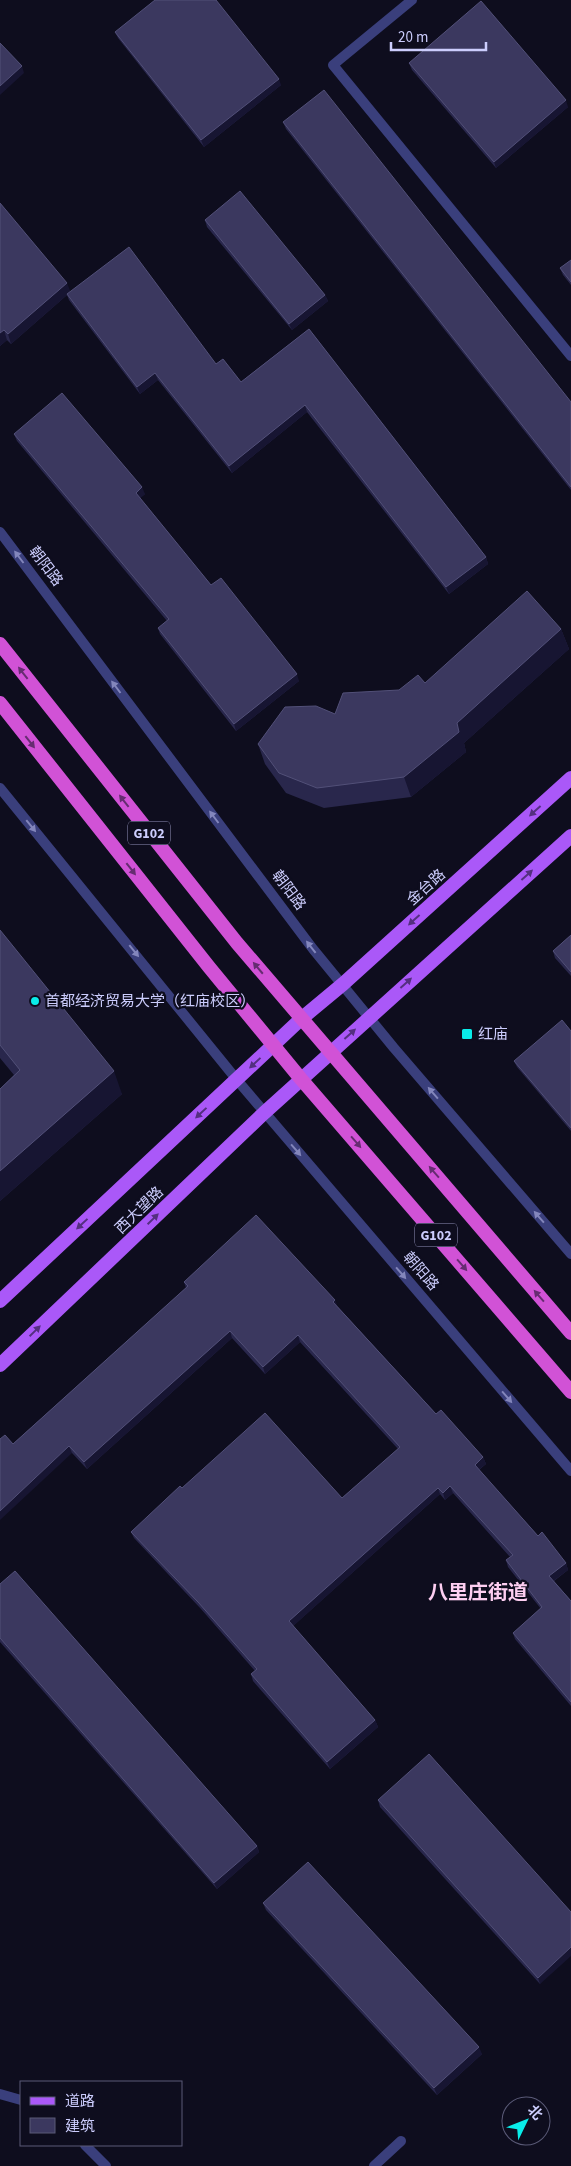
<svg xmlns="http://www.w3.org/2000/svg" width="571" height="2166" viewBox="0 0 571 2166" font-family="'Source Sans 3','Noto Sans SC',sans-serif">
	<style>
		.lines { fill: none; stroke-linecap: round; stroke-linejoin: round }
		.service { stroke: #3a3f7c; stroke-width: 10 }
		.minor { stroke: #3a3f7c; stroke-width: 10 }
		.tertiary { stroke: #3a3f7c; stroke-width: 10 }
		.primary { stroke: #aa58f8; stroke-width: 14 }
		.trunk { stroke: #d152d6; stroke-width: 14 }
		.wall { fill: #29274c }
		.shaded-wall { fill: #171532 }
		.building { fill: #3b385f; stroke: #525078 }
		.oneway { fill: #8386bc }
		.oneway2 { fill: #662c71 }
		.oneway3 { fill: #542f80 }
		.poi-dot { fill: #09ece9; stroke: #0e0d1e; stroke-width: 2 }
		.labels { text-anchor: middle; stroke-width: 4.5; stroke-linejoin: round; paint-order: stroke }
		.shield { fill: #0e0d1e; stroke: #9393ba; stroke-width: 1 }
		.shield-label { font-size: 14px; font-weight: bold; fill: #cccdfd }
		.street-label { font-size: 15px; fill: #cccdfd; stroke: #0e0d1e }
		.poi-label { font-size: 15px; fill: #cccdfd; stroke: #0e0d1e; text-anchor: start }
		.district-label { font-size: 20px; font-weight: bold; fill: #fdcef1; stroke: #0e0d1e }
	</style>
	<rect width="100%" height="100%" fill="#0e0d1e"/>
	<g class="lines">
		<g class="service">
			<polyline points="0,2094 21,2100"/>
			<polyline points="85,2145 106,2166"/>
			<polyline points="374,2166 401,2141"/>
		</g>
		<polyline class="minor" points="412,0 333,65 571,356"/>
		<g class="tertiary">
			<polyline points="0,532 313,949 394,1048 571,1254"/>
			<polyline points="0,788 237,1080 571,1471"/>
		</g>
		<g class="primary">
			<polyline points="0,1301 301,1019 343,984 571,778"/>
			<polyline points="0,1365 264,1113 571,836"/>
		</g>
		<g class="trunk">
			<polyline points="0,644 237,943 571,1333"/>
			<polyline points="0,703 209,967 301,1079 571,1392"/>
		</g>
	</g>
	<g class="wall">
		<polygon points="115,32 281,85 204,147 118,38"/>
		<polygon points="409,63 568,107 496,168 412,70"/>
		<polygon points="283,122 571,402 571,490 286,129"/>
		<polygon points="0,203 70,291 216,364 241,382 309,329 486,557 488,564 449,594 307,412 232,473 158,380 140,394 69,300 67,295 11,344 7,340 0,346"/>
		<polygon points="205,220 325,295 328,301 292,330 207,227"/>
		<polygon points="571,260 571,285 563,275 560,268"/>
		<polygon points="14,434 145,494 140,498 211,585 299,681 236,731 160,634 158,628 167,621 17,441"/>
		<polygon points="561,629 569,649 464,743 466,752 411,797 324,808 286,793 265,764 258,744 399,690 425,683"/>
		<polygon points="0,930 122,1094 0,1201 0,1089 14,1075 0,1058"/>
		<polygon points="571,935 571,976 555,958 553,951"/>
		<polygon points="571,1031 571,1131 517,1067 514,1061"/>
		<polygon points="184,1282 338,1307 436,1414 483,1457 486,1464 479,1470 538,1536 566,1563 568,1570 554,1581 571,1601 571,1706 515,1639 513,1633 541,1609 508,1567 506,1560 510,1557 453,1493 445,1500 440,1494 293,1626 375,1720 378,1727 330,1769 253,1681 251,1674 255,1671 201,1609 134,1538 131,1532 182,1488 342,1498 398,1449 300,1342 265,1374 232,1338 87,1469 72,1453 13,1444 186,1288"/>
		<polygon points="0,1584 257,1846 259,1852 217,1889 0,1642"/>
		<polygon points="378,1800 571,1912 540,1984 380,1807"/>
		<polygon points="263,1903 482,2054 437,2095 266,1910"/>
	</g>
	<g class="shaded-wall">
		<polygon points="22,66 24,73 0,95 0,86"/>
		<polygon points="279,79 281,85 204,147 201,140"/>
		<polygon points="566,100 568,107 496,168 494,162"/>
		<polygon points="67,283 71,293 67,294 67,295 11,344 8,334"/>
		<polygon points="325,295 328,301 292,330 289,324"/>
		<polygon points="4,330 7,340 0,346 0,333"/>
		<polygon points="155,373 158,380 140,394 137,387"/>
		<polygon points="305,405 307,412 232,473 229,466"/>
		<polygon points="142,487 145,494 138,500 136,493"/>
		<polygon points="486,557 488,564 449,594 446,587"/>
		<polygon points="561,629 569,649 464,743 466,752 411,797 404,777 457,723"/>
		<polygon points="297,674 299,681 236,731 234,724"/>
		<polygon points="114,1071 122,1094 0,1201 0,1171"/>
		<polygon points="335,1300 338,1307 333,1302"/>
		<polygon points="230,1331 232,1338 87,1469 84,1462"/>
		<polygon points="298,1335 300,1342 265,1374 263,1367"/>
		<polygon points="69,1446 72,1453 0,1520 0,1511"/>
		<polygon points="483,1457 486,1464 477,1471 475,1465"/>
		<polygon points="450,1486 453,1493 445,1500 443,1493"/>
		<polygon points="438,1488 440,1494 291,1628 289,1621"/>
		<polygon points="566,1563 568,1570 552,1582 549,1576"/>
		<polygon points="375,1720 378,1727 330,1769 327,1762"/>
		<polygon points="257,1846 259,1852 217,1889 214,1883"/>
		<polygon points="571,1947 571,1956 540,1984 538,1978"/>
		<polygon points="479,2047 482,2054 437,2095 434,2088"/>
	</g>
	<g class="building">
		<polygon points="155,0 216,0 279,79 201,140 115,32"/>
		<polygon points="481,1 566,100 494,162 409,63"/>
		<polygon points="0,43 22,66 0,86"/>
		<polygon points="324,90 571,402 571,487 283,122"/>
		<polygon points="240,191 325,295 289,324 205,220"/>
		<polygon points="0,203 67,283 8,334 4,330 0,333"/>
		<polygon points="129,247 216,364 223,359 241,382 309,329 486,557 446,587 305,405 229,466 155,373 137,387 67,294"/>
		<polygon points="571,260 571,282 560,268"/>
		<polygon points="62,393 142,487 136,493 211,585 221,578 297,674 234,724 158,628 169,619 14,434"/>
		<polygon points="527,591 561,629 457,723 459,732 404,777 317,788 279,773 258,744 285,707 316,706 335,714 343,693 399,690 418,675 425,683"/>
		<polygon points="0,930 114,1071 0,1171 0,1089 20,1070 0,1045"/>
		<polygon points="571,935 571,972 553,951"/>
		<polygon points="562,1020 571,1031 571,1128 514,1061"/>
		<polygon points="256,1215 335,1300 333,1302 436,1414 441,1410 483,1457 475,1465 538,1536 542,1532 566,1563 549,1576 571,1601 571,1702 513,1633 542,1607 506,1560 513,1555 450,1486 443,1493 438,1488 289,1621 375,1720 327,1762 251,1674 257,1669 198,1602 131,1532 180,1486 182,1488 265,1413 342,1498 400,1447 298,1335 263,1367 230,1331 84,1462 69,1446 0,1511 0,1439 5,1435 13,1444 188,1286 184,1282"/>
		<polygon points="15,1571 257,1846 214,1883 0,1638 0,1584"/>
		<polygon points="429,1754 571,1912 571,1947 538,1978 378,1800"/>
		<polygon points="308,1862 479,2047 434,2088 263,1903"/>
	</g>
	<defs><path id="oneway-solid" d="M-6-.8H1V-3.2L6.5 0L1 3.2V.8H-6Z" transform="scale(1.25)"/></defs>
	<g class="oneway">
		<use href="#oneway-solid" transform="translate(19 557) rotate(-127)"/>
		<use href="#oneway-solid" transform="translate(116 687) rotate(-127)"/>
		<use href="#oneway-solid" transform="translate(214 817) rotate(-127)"/>
		<use href="#oneway-solid" transform="translate(31 826) rotate(51)"/>
		<use href="#oneway-solid" transform="translate(311 947) rotate(-128)"/>
		<use href="#oneway-solid" transform="translate(134 951) rotate(51)"/>
		<use href="#oneway-solid" transform="translate(433 1093) rotate(-131)"/>
		<use href="#oneway-solid" transform="translate(296 1150) rotate(49)"/>
		<use href="#oneway-solid" transform="translate(539 1217) rotate(-131)"/>
		<use href="#oneway-solid" transform="translate(401 1273) rotate(49)"/>
		<use href="#oneway-solid" transform="translate(507 1397) rotate(49)"/>
	</g>
	<g class="oneway2">
		<use href="#oneway-solid" transform="translate(23 673) rotate(-128)"/>
		<use href="#oneway-solid" transform="translate(30 742) rotate(52)"/>
		<use href="#oneway-solid" transform="translate(124 801) rotate(-128)"/>
		<use href="#oneway-solid" transform="translate(131 869) rotate(52)"/>
		<use href="#oneway-solid" transform="translate(258 968) rotate(-130)"/>
		<use href="#oneway-solid" transform="translate(356 1142) rotate(49)"/>
		<use href="#oneway-solid" transform="translate(434 1172) rotate(-131)"/>
		<use href="#oneway-solid" transform="translate(462 1265) rotate(49)"/>
		<use href="#oneway-solid" transform="translate(539 1296) rotate(-131)"/>
	</g>
	<g class="oneway3">
		<use href="#oneway-solid" transform="translate(535 811) rotate(138)"/>
		<use href="#oneway-solid" transform="translate(527 875) rotate(-42)"/>
		<use href="#oneway-solid" transform="translate(414 920) rotate(138)"/>
		<use href="#oneway-solid" transform="translate(406 983) rotate(-42)"/>
		<use href="#oneway-solid" transform="translate(350 1034) rotate(-42)"/>
		<use href="#oneway-solid" transform="translate(255 1063) rotate(137)"/>
		<use href="#oneway-solid" transform="translate(201 1113) rotate(137)"/>
		<use href="#oneway-solid" transform="translate(153 1219) rotate(-44)"/>
		<use href="#oneway-solid" transform="translate(82 1224) rotate(137)"/>
		<use href="#oneway-solid" transform="translate(35 1331) rotate(-44)"/>
	</g>
	<g class="poi-dot">
		<circle cx="35" cy="1001" r="5"/>
		<rect x="461" y="1028" width="12" height="12" rx="2.5"/>
	</g>
	<g class="labels">
		<g class="shield">
			<rect x="128" y="821.5" width="42" height="23" rx="4"/>
			<rect x="415" y="1223.5" width="42" height="23" rx="4"/>
		</g>
		<g class="shield-label">
			<text x="149" y="838">G102</text>
			<text x="436" y="1240">G102</text>
		</g>
		<g class="street-label">
			<text transform="translate(46 566) rotate(53)" y="5">朝阳路</text>
			<text transform="translate(426 887) rotate(-42)" y="5">金台路</text>
			<text transform="translate(289 890) rotate(53)" y="5">朝阳路</text>
			<text transform="translate(139 1210) rotate(-44)" y="5">西大望路</text>
			<text transform="translate(421 1271) rotate(49)" y="5">朝阳路</text>
		</g>
		<g class="poi-label">
			<text x="45" y="1006">首都经济贸易大学（红庙校区）</text>
			<text x="478" y="1039">红庙</text>
		</g>
		<g class="district-label">
			<text x="478" y="1599">八里庄街道</text>
		</g>
	</g>
	<rect x="20" y="2081" width="162" height="65" fill="#0e0d1e" stroke="#5a5a77"/>
	<rect x="30" y="2097" width="25" height="8" fill="#aa58f8" stroke="#5a5a77"/>
	<text x="65" y="2106" font-size="15" fill="#cccdfd">道路</text>
	<rect x="30" y="2118" width="25" height="15" fill="#3b385f" stroke="#5a5a77"/>
	<text x="65" y="2131" font-size="15" fill="#cccdfd">建筑</text>
	<g transform="translate(526 2121) rotate(47)"><circle r="24" fill="#0e0d1e" stroke="#5a5a77"/>
	<path d="M0-4L9 19L0 12L-9 19Z" fill="#09ece9"/>
	<text y="-8" font-size="14" font-weight="bold" text-anchor="middle" fill="#cccdfd">北</text>
	</g>
	<path d="M391 42v8h95v-8" fill="none" stroke="#cccdfd" stroke-width="2.5"/>
	<text x="398" y="42" font-size="15" fill="#cccdfd" stroke="#0e0d1e" stroke-width="4" paint-order="stroke">20 m</text>
</svg>
